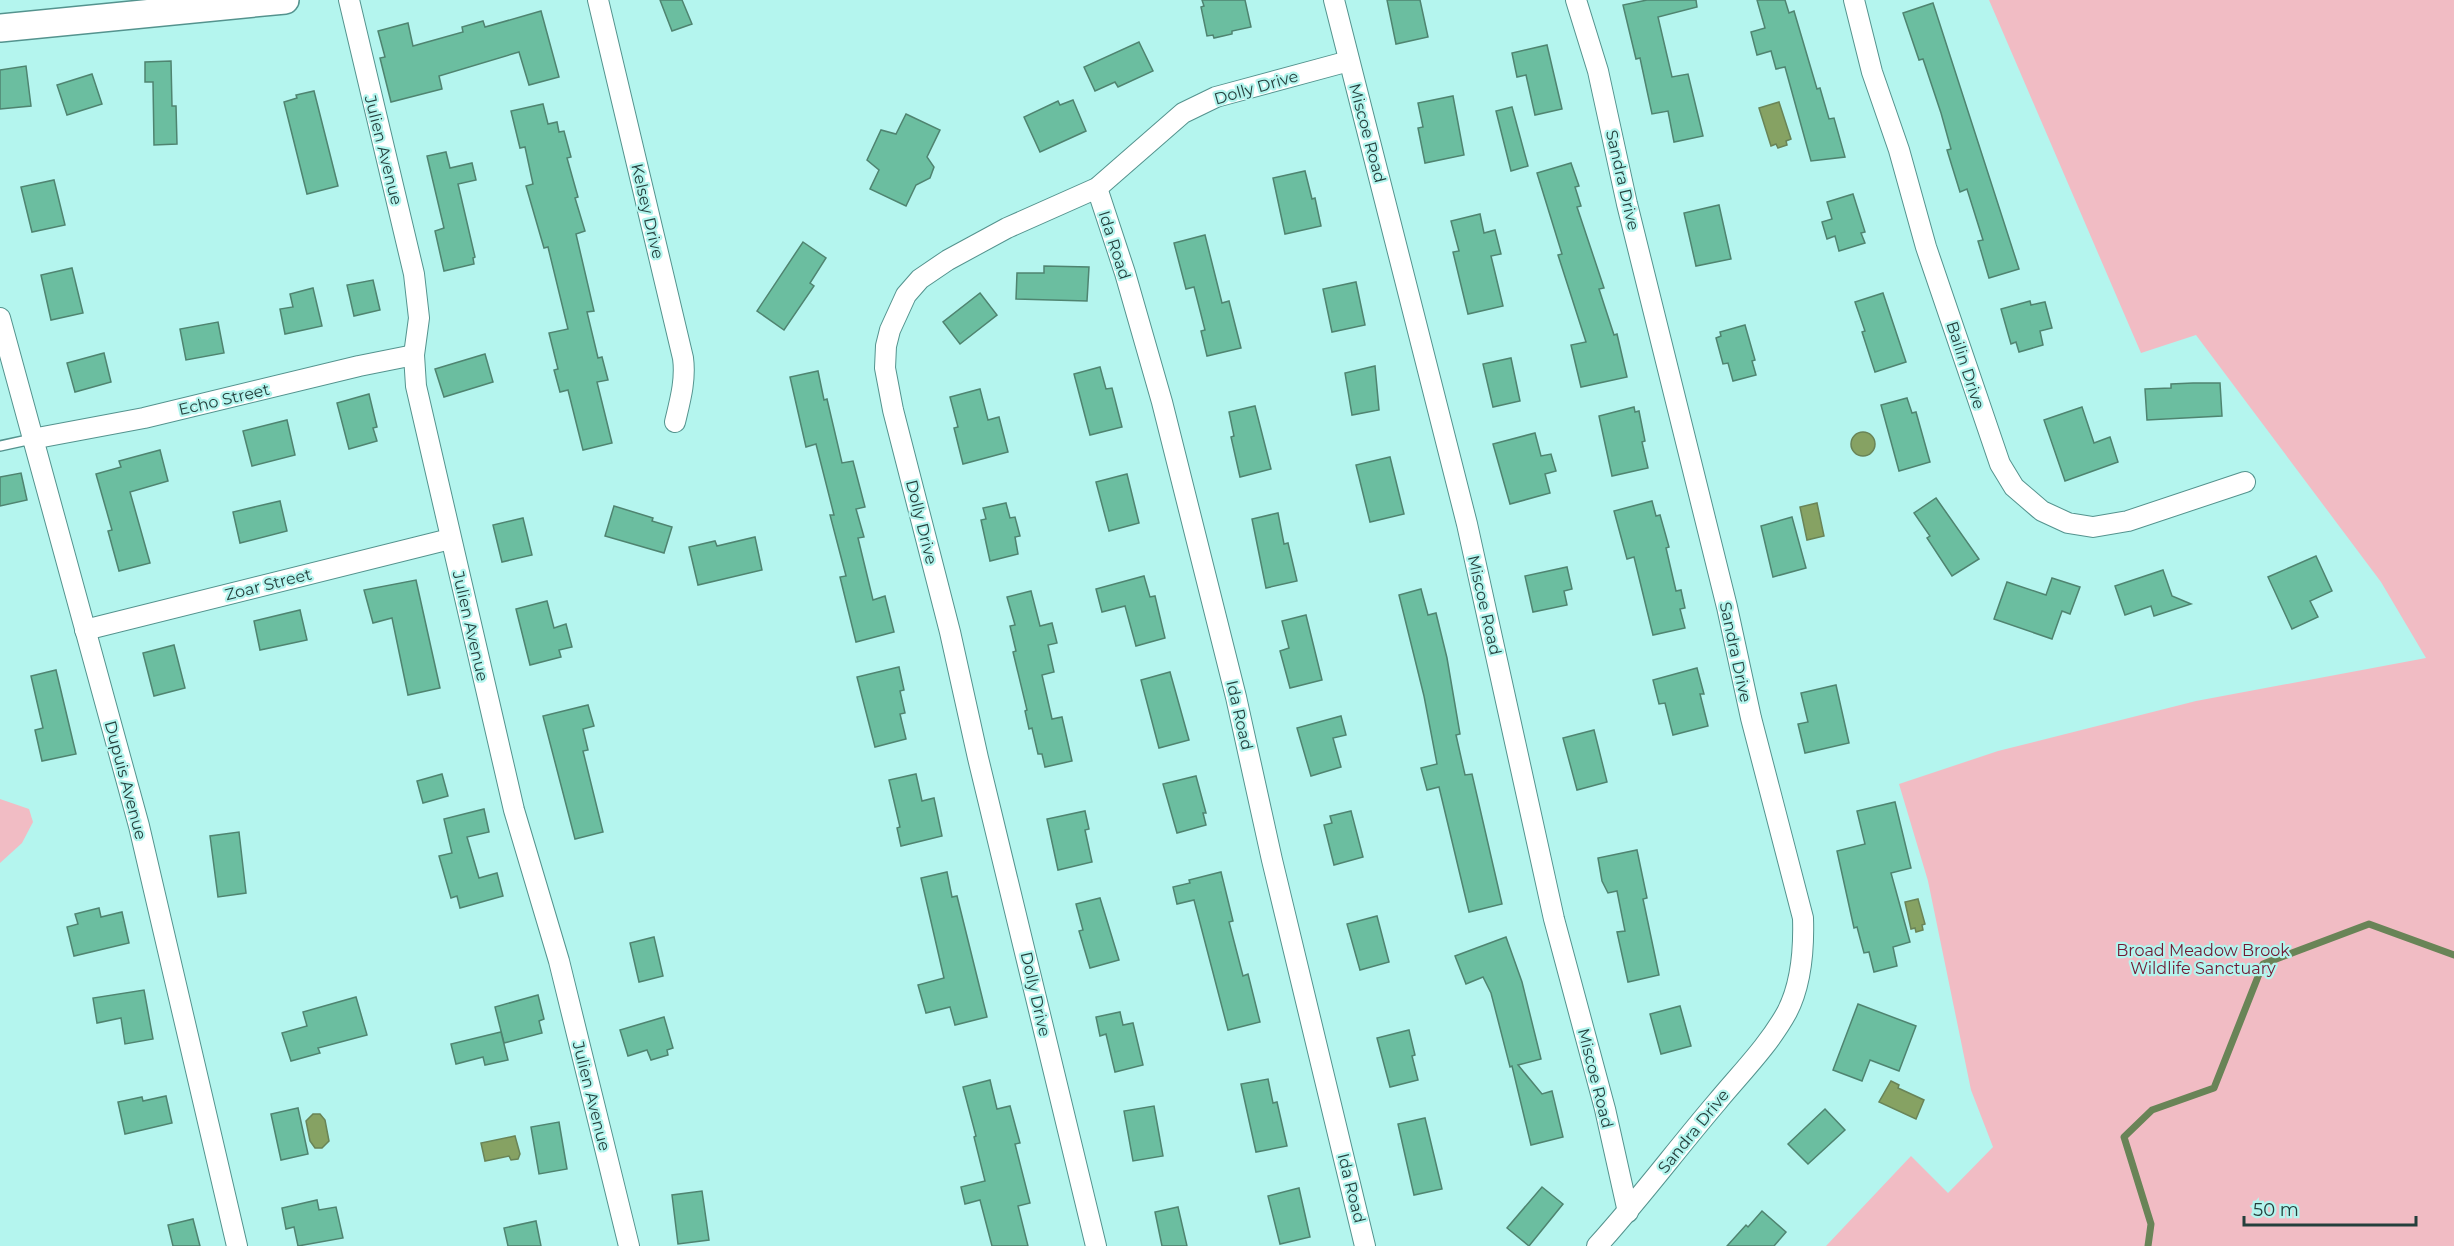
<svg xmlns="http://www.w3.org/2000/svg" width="2454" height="1246" viewBox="0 0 2454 1246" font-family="Montserrat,sans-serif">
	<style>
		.green { fill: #f1bcc4 }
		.water { fill: #86a263; stroke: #698457; stroke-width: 1.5 }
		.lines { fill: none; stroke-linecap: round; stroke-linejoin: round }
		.stream { stroke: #698457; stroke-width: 7 }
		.building { fill: #6bbea0; stroke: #4f8470; stroke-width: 1.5 }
		.service-casing { stroke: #54938e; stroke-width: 12 }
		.minor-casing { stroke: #54938e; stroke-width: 22 }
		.secondary-casing { stroke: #54938e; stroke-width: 30 }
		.service { stroke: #fff; stroke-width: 9 }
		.minor { stroke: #fff; stroke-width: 20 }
		.secondary { stroke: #fff; stroke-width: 27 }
		.labels { text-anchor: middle; stroke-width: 4.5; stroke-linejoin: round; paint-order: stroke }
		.street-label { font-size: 16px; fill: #243f3c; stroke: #b4f5ee }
		.park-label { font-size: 16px; fill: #711933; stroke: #b4f5ee }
	</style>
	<rect width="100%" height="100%" fill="#b4f5ee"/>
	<g class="green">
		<polygon points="1989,0 2454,0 2454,1246 1826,1246 1911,1156 1948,1193 1993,1147 1971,1090 1928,881 1899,784 1998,751 2196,701 2426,658 2381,582 2196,335 2141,353"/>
		<polygon points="0,799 29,809 33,822 22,843 0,863"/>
	</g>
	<g class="water">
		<polygon points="1779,102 1791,139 1786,141 1787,145 1778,148 1776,144 1771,146 1759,108"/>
		<circle cx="1863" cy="444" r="12"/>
		<polygon points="1817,503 1824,536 1807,540 1800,507"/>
		<polygon points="1918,899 1925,924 1922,925 1923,930 1916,932 1915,928 1911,929 1905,902"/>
		<polygon points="1891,1081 1899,1085 1898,1088 1924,1100 1916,1119 1879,1102"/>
		<polygon points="313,1114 320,1114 325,1120 329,1141 322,1148 315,1148 310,1141 306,1121"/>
		<polygon points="515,1136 520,1154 518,1159 511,1160 509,1156 485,1161 481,1143"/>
	</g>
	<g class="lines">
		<polyline class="stream" points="2148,1246 2151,1224 2124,1137 2152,1110 2214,1088 2263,964 2369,924 2454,955"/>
	</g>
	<g class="building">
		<polygon points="660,0 682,0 692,24 672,31"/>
		<polygon points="1202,0 1245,0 1251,27 1232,31 1232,34 1214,38 1213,35 1207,36 1201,7 1204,6"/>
		<polygon points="1387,0 1420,0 1428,37 1396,44"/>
		<polygon points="1647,0 1696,0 1697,7 1658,17 1672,77 1688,74 1703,136 1674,142 1668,111 1652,114 1640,58 1636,59 1623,5"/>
		<polygon points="1757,0 1785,0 1789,13 1794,11 1817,89 1820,88 1829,119 1834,118 1845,157 1811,161 1785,67 1776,69 1771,51 1757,55 1751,32 1765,28"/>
		<polygon points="1933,3 2019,269 1989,278 1978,241 1983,240 1967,189 1960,192 1947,150 1951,149 1941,113 1923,59 1919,60 1903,13"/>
		<polygon points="541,11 559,77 529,85 519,52 439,76 442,89 391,102 380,58 385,57 378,31 408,23 413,46 463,32 462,27 483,21 485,27"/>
		<polygon points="1139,42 1153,71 1118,87 1115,82 1095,91 1084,67"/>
		<polygon points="1547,45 1562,109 1535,115 1526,75 1517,77 1512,53"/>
		<polygon points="171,61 172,106 176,106 177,144 154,145 153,82 145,82 145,62"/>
		<polygon points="26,66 31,106 0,109 0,70"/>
		<polygon points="92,74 102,104 67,115 57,85"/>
		<polygon points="314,91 338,186 307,194 284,102 297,98 296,95"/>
		<polygon points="1453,96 1464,155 1425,163 1418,128 1423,127 1418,103"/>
		<polygon points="1073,100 1086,131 1040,152 1024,117 1058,101 1060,105"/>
		<polygon points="543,104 548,124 557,122 559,132 564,131 571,157 567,158 578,197 575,198 585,231 576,234 594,311 587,312 598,358 602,357 608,380 597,382 612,443 583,450 568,390 560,392 554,370 558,369 549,333 568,329 548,247 544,248 526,186 533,184 525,147 520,148 511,111"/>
		<polygon points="1512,107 1528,166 1511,171 1496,111"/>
		<polygon points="906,114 940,130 927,157 934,167 930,178 916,185 906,206 870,189 879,170 867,160 881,130 896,134"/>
		<polygon points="446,152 450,168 472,163 476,180 458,184 475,257 473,258 474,264 444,271 435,231 444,228 427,156"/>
		<polygon points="1571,163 1579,186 1575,187 1581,206 1577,207 1604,288 1599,289 1614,335 1617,334 1627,377 1581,387 1571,345 1586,342 1558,255 1562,254 1537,173"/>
		<polygon points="1305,171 1312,199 1315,198 1321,226 1285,234 1273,178"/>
		<polygon points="54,180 65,225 32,232 21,187"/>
		<polygon points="1853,194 1865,232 1861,233 1865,243 1839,251 1835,236 1827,239 1822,222 1832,219 1827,202"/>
		<polygon points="1719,205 1731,259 1696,266 1684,213"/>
		<polygon points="1480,214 1484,233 1495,230 1501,254 1491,256 1503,306 1468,314 1453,252 1459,251 1451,221"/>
		<polygon points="1205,235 1222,303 1229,301 1241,348 1207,356 1201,331 1205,330 1194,287 1186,289 1174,243"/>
		<polygon points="803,242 826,258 810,283 814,286 784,330 757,311"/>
		<polygon points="1044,266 1089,267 1087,301 1016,299 1017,273 1044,273"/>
		<polygon points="72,268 83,313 51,320 41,275"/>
		<polygon points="373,280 380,310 354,316 347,285"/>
		<polygon points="1356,282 1365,325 1332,332 1323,289"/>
		<polygon points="313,288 322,326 285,334 280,309 293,307 290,294"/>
		<polygon points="980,293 997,315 960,344 943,322"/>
		<polygon points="1883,293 1906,362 1875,372 1862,332 1865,331 1855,302"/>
		<polygon points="2030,301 2031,305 2045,302 2052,328 2040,331 2043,345 2019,352 2016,342 2011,344 2001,309"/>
		<polygon points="218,322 224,353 186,360 180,329"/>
		<polygon points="1745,325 1755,360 1752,361 1756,375 1733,381 1728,363 1723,364 1716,338 1721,336 1720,332"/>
		<polygon points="104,353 111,382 75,392 67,363"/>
		<polygon points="485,354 493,382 444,397 435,369"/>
		<polygon points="1511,358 1520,401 1493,407 1483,364"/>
		<polygon points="1375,366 1379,410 1352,415 1345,373"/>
		<polygon points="1100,367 1106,389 1112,388 1122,427 1090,435 1074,374"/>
		<polygon points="818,371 824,400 827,399 842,463 853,461 865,507 856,509 864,537 858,538 873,600 885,596 894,632 856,642 840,577 846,576 830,515 834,515 816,444 806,447 790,377"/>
		<polygon points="2193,383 2220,383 2222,416 2147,420 2145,389 2171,388 2171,384"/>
		<polygon points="980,389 988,420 999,417 1008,452 963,464 954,428 958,427 950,397"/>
		<polygon points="369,394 377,427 373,428 377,441 349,449 337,403"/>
		<polygon points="1907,398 1912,413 1916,412 1930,462 1899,471 1881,405"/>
		<polygon points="1255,406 1271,469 1240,477 1231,437 1234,436 1229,412"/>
		<polygon points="1634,407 1635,412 1639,411 1645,441 1642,442 1648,468 1612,476 1599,416"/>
		<polygon points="2082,407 2094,443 2110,437 2118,462 2065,481 2044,420"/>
		<polygon points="287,420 295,455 252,466 243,431"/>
		<polygon points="1535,433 1541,456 1551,454 1556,471 1545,474 1550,493 1510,504 1493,444"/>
		<polygon points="160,450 168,481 130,492 150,563 119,571 108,531 112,530 96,474 121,467 119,461"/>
		<polygon points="1390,457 1404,514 1370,522 1356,465"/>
		<polygon points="21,473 27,500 0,506 0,477"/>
		<polygon points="1127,474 1139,523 1109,531 1096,482"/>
		<polygon points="1936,498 1979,559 1952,576 1927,538 1930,536 1914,513"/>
		<polygon points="280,501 287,531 240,543 233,512"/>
		<polygon points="1652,501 1656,516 1660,515 1669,547 1666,548 1676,591 1681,590 1685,608 1680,609 1685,628 1653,635 1634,557 1627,559 1614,511"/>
		<polygon points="1006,503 1010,518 1015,517 1020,536 1015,537 1018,554 990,561 981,520 986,519 983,508"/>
		<polygon points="614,506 653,518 652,521 672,527 664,553 605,536"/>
		<polygon points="1278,513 1284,544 1288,543 1297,581 1266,588 1252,519"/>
		<polygon points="1792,517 1806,568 1773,577 1761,526"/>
		<polygon points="523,518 532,555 502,562 493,525"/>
		<polygon points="755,537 762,570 698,585 689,547 715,541 717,546"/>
		<polygon points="2316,556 2332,591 2310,601 2318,617 2292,629 2268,577"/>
		<polygon points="1567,567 1572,589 1564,591 1567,605 1533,612 1525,576"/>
		<polygon points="2163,570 2172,596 2191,604 2154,616 2151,606 2125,615 2115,586"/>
		<polygon points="1144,576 1150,597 1155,596 1165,638 1136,646 1125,606 1102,612 1096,589"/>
		<polygon points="2052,578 2080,587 2070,614 2062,611 2052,639 1994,619 2007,582 2046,595"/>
		<polygon points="416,580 440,688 408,695 392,618 373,623 364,590"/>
		<polygon points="1421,589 1428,615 1436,613 1447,658 1460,734 1456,735 1465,775 1472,774 1502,904 1469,912 1439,787 1427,790 1421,768 1437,764 1424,696 1399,595"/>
		<polygon points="1031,591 1040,626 1052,623 1057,643 1048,645 1054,672 1042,675 1052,719 1062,717 1072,761 1045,767 1042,754 1038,754 1032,728 1029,729 1025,711 1027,710 1013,652 1016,651 1010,626 1015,625 1007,597"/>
		<polygon points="547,601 554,628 566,624 572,647 559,650 561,657 530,665 516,609"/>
		<polygon points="300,610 307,640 260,650 254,621"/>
		<polygon points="1306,615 1322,680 1290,688 1280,651 1289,648 1282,621"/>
		<polygon points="174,645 185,688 154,696 143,653"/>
		<polygon points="899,667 904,690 900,691 905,713 900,714 906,739 875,747 857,677"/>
		<polygon points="1697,668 1704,694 1700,694 1708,726 1673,735 1665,703 1659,704 1653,680"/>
		<polygon points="56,670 76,754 42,761 35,730 43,728 31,676"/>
		<polygon points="1170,672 1189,740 1159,748 1141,680"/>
		<polygon points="1836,685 1849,743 1805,753 1798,724 1808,722 1801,693"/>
		<polygon points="588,705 594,726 583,729 588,750 583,751 603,832 575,839 543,716"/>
		<polygon points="1341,716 1346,735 1333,738 1341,767 1311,776 1297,728"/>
		<polygon points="1594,730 1607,782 1577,790 1563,738"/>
		<polygon points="442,774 448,796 423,803 417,781"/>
		<polygon points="916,774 922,801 934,798 942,836 901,846 897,828 900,827 889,780"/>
		<polygon points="1196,776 1206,813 1203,813 1206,825 1177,833 1163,784"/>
		<polygon points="1895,802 1911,868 1891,873 1910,942 1893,947 1897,966 1874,972 1869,952 1864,953 1857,927 1854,928 1837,851 1865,844 1857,811"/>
		<polygon points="484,809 489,832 467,837 479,878 497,873 503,896 460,908 457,896 451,898 439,856 452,853 444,819"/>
		<polygon points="1085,811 1089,829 1085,830 1092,862 1058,870 1047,819"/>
		<polygon points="1351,811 1363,857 1334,865 1324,825 1332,823 1330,816"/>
		<polygon points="239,832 246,893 218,897 210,836"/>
		<polygon points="1637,850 1647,898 1643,899 1659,975 1628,982 1617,932 1625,931 1617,891 1608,893 1602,881 1598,858"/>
		<polygon points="947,872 952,897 957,896 987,1017 955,1025 950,1007 926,1013 918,985 944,978 921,878"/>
		<polygon points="1221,872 1233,921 1229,922 1243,976 1248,974 1260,1022 1228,1030 1194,900 1177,904 1173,887 1190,883 1189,880"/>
		<polygon points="1100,898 1119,960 1090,968 1079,931 1083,930 1076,904"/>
		<polygon points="99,908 101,917 122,912 129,943 74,956 67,927 78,924 75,914"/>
		<polygon points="1377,916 1389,962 1360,970 1347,924"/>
		<polygon points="654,937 663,976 639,982 630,943"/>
		<polygon points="1506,937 1522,982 1541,1059 1518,1065 1542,1094 1552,1091 1563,1137 1531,1145 1512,1066 1510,1067 1491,993 1483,977 1466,984 1455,956"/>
		<polygon points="144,990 153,1039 125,1044 121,1018 97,1023 93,998"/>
		<polygon points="538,995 544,1019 539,1021 542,1033 504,1043 495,1007"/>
		<polygon points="356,997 367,1035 318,1048 320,1053 291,1061 282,1033 307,1026 303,1012"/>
		<polygon points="1858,1004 1916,1026 1899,1071 1870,1060 1862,1081 1833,1070"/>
		<polygon points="1680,1006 1691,1046 1661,1054 1650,1014"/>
		<polygon points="1120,1012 1123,1025 1133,1023 1143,1065 1115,1072 1106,1034 1100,1036 1096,1017"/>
		<polygon points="664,1017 673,1048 667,1050 668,1055 651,1060 647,1050 628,1056 620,1030"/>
		<polygon points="1409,1030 1415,1055 1412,1056 1418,1080 1390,1087 1377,1038"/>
		<polygon points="501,1032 508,1060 485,1065 483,1057 456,1064 451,1044"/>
		<polygon points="1268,1079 1273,1103 1277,1102 1287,1146 1256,1152 1241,1084"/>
		<polygon points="990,1080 997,1109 1010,1106 1020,1143 1015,1144 1030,1203 1018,1206 1028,1246 992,1246 980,1200 965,1204 961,1187 985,1181 974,1137 976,1136 963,1087"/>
		<polygon points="166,1096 172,1123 125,1134 118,1102 142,1097 143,1101"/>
		<polygon points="1154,1106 1163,1156 1133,1161 1124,1111"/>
		<polygon points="298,1108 308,1154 281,1160 271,1114"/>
		<polygon points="1825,1109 1845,1130 1808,1164 1788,1144"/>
		<polygon points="1425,1118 1442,1189 1414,1195 1398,1124"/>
		<polygon points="559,1122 567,1169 539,1174 531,1127"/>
		<polygon points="1542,1187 1563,1204 1529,1246 1507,1228"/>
		<polygon points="1299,1188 1310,1237 1280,1244 1268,1196"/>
		<polygon points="702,1191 709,1240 678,1244 672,1195"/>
		<polygon points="317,1200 319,1210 336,1207 343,1238 298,1246 294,1227 286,1229 282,1208"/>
		<polygon points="1178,1207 1187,1246 1162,1246 1155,1212"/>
		<polygon points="1762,1211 1786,1232 1774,1246 1727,1246 1746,1225 1748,1227"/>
		<polygon points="193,1219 200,1246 173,1246 168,1225"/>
		<polygon points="536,1221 541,1246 508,1246 504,1228"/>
	</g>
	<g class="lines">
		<g class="service-casing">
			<polyline id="service" points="0,446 32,439"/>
		</g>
		<g class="minor-casing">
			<g id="minor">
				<polyline points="349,0 414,274 419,318 414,355 416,386 514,810 559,961 629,1246"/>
				<path d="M598 0 683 358C686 380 680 401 675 422"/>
				<polyline points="1334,0 1467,524 1554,919 1605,1109 1628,1212"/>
				<path d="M1576 0 1598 71 1627 204 1727 607 1751 718 1803 918C1804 949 1802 983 1787 1012 1769 1045 1741 1073 1717 1102 1676 1150 1639 1200 1597 1246"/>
				<polyline points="1854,0 1872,72 1899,150 1926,247 2000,464 2014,487 2042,511 2068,523 2093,527 2128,521 2245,482"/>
				<polyline points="1097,188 1125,273 1162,402 1236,697 1272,860 1365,1246"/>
				<polyline points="0,318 139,826 237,1246"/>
				<polyline points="32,439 144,418 359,366 414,355"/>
				<polyline points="85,630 450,539"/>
				<polyline points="1096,1246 978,758 950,632 893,410 885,368 886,346 890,330 906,295 920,279 948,260 1007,228 1097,188 1183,113 1216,97 1349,61"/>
			</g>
		</g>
		<g class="secondary-casing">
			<polyline id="secondary" points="0,28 285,0"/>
		</g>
		<use href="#service" class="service"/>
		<use href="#minor" class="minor"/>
		<use href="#secondary" class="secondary"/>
	</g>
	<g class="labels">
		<g class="street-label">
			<text transform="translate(1256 87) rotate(-16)" y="6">Dolly Drive</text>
			<text transform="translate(1368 133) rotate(75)" y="6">Miscoe Road</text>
			<text transform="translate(384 150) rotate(76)" y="6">Julien Avenue</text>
			<text transform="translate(1623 180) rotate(77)" y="6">Sandra Drive</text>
			<text transform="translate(648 211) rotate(77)" y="6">Kelsey Drive</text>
			<text transform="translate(1115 245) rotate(72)" y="6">Ida Road</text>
			<text transform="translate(1966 365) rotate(72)" y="6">Bailin Drive</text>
			<text transform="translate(224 399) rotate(-13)" y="6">Echo Street</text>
			<text transform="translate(922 522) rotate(76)" y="6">Dolly Drive</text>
			<text transform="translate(268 584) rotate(-14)" y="6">Zoar Street</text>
			<text transform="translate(1485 605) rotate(77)" y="6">Miscoe Road</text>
			<text transform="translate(471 626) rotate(77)" y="6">Julien Avenue</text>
			<text transform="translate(1736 652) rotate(78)" y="6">Sandra Drive</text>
			<text transform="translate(1240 715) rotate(77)" y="6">Ida Road</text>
			<text transform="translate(126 780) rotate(75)" y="6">Dupuis Avenue</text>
			<text transform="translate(1036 994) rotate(77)" y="6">Dolly Drive</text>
			<text transform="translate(1596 1078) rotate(76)" y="6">Miscoe Road</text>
			<text transform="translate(592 1096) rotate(76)" y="6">Julien Avenue</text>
			<text transform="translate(1693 1131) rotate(-51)" y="6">Sandra Drive</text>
			<text transform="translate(1352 1188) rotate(76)" y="6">Ida Road</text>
		</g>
		<g class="park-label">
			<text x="2203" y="956">Broad Meadow Brook<tspan x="2203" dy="18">Wildlife Sanctuary</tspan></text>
		</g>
	</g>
	<path d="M2244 1216v9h172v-9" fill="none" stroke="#243f3c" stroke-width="3"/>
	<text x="2253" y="1216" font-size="18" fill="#243f3c" stroke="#b4f5ee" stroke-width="4.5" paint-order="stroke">50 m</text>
</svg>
